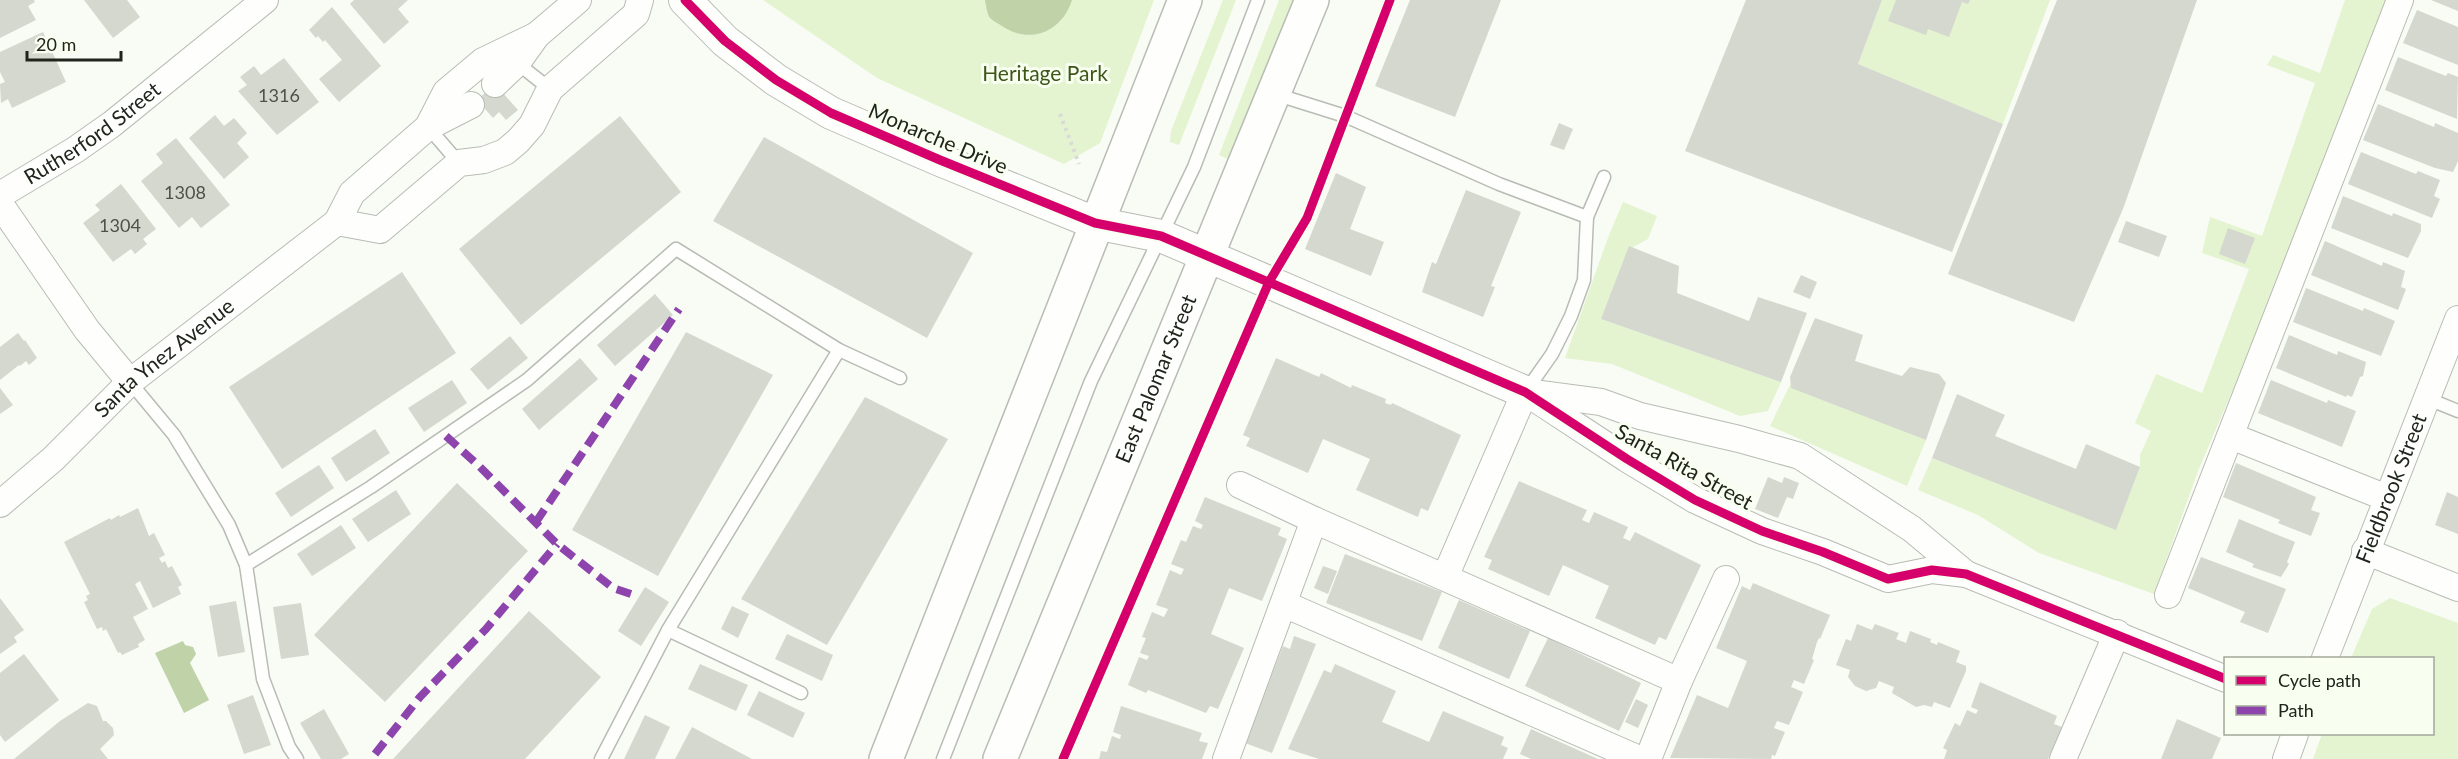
<svg xmlns="http://www.w3.org/2000/svg" width="2458" height="759" viewBox="0 0 2458 759" font-family="Lato,sans-serif">
	<style>
		.green { fill: #e4f3d0 }
		.water { fill: #bfd2a8 }
		.building { fill: #d4d8cf }
		.lines { fill: none; stroke-linecap: round; stroke-linejoin: round }
		.service-casing { stroke: #b8bcb4; stroke-width: 15 }
		.minor-casing { stroke: #b8bcb4; stroke-width: 28 }
		.tertiary-casing { stroke: #b8bcb4; stroke-width: 34 }
		.secondary-casing { stroke: #b8bcb4; stroke-width: 36 }
		.path { stroke: #d9dad7; stroke-width: 4; stroke-dasharray: 3 4.5; stroke-linecap: butt }
		.service { stroke: #fefffd; stroke-width: 12 }
		.minor { stroke: #fefffd; stroke-width: 26 }
		.tertiary { stroke: #fefffd; stroke-width: 32 }
		.secondary { stroke: #fefffd; stroke-width: 33 }
		.quiet { stroke: #8e44ad; stroke-width: 8; stroke-dasharray: 15 8; stroke-linecap: butt }
		.cycleway-casing { stroke: #f8fff0; stroke-width: 13 }
		.cycleway { stroke: #d6006c; stroke-width: 9 }
		.labels { text-anchor: middle; stroke-width: 6; stroke-linejoin: round; paint-order: stroke }
		.number-label { font-size: 18px; fill: #4d5249 }
		.park-label { font-size: 21px; fill: #3f5619; stroke: #f8fff0 }
		.street-label { font-size: 21px; fill: #20251c; stroke: #f8fff0 }
	</style>
	<rect width="100%" height="100%" fill="#f8fcf4"/>
	<g class="green">
		<polygon points="763,0 1154,0 1100,143 1064,164 877,78"/>
		<polygon points="1223,0 1236,0 1179,145 1170,142 1171,131"/>
		<polygon points="1279,0 1298,0 1232,161 1219,155"/>
		<polygon points="1882,0 2050,0 2003,124 1858,64"/>
		<polygon points="2345,0 2389,0 2268,308 2198,471 2154,594 2039,553 1978,515 1918,490 1932,458 2116,529 2140,467 2140,455 2151,431 2135,423 2156,374 2202,393 2249,269 2202,253 2210,217 2262,236 2315,83 2267,65 2273,55 2320,73"/>
		<polygon points="1623,202 1657,216 1648,239 1633,247 1601,319 1781,382 1768,411 1740,416 1612,364 1565,358 1609,235"/>
		<polygon points="1790,385 1926,440 1907,486 1770,426"/>
		<polygon points="2390,598 2458,623 2458,759 2313,759 2322,734 2432,734 2432,658 2351,658 2372,609"/>
	</g>
	<g class="water">
		<path d="M985 0H1072C1062 32 1030 45 1002 26 999 24 993 21 990 18 987 14 986 5 985 0Z"/>
		<polygon points="183,641 185,645 193,647 196,654 190,663 209,700 184,713 155,653"/>
	</g>
	<g class="building">
		<polygon points="0,0 34,0 35,2 28,6 36,20 0,38"/>
		<polygon points="84,0 127,0 140,17 113,38"/>
		<polygon points="354,0 408,0 398,9 409,22 384,44 350,4"/>
		<polygon points="1410,0 1501,0 1455,117 1375,86"/>
		<polygon points="1746,0 1882,0 1858,64 2003,124 1952,252 1685,151"/>
		<polygon points="1896,0 1970,0 1968,4 1962,2 1949,37 1928,29 1926,35 1888,21"/>
		<polygon points="2057,0 2197,0 2123,209 2074,322 1948,274"/>
		<polygon points="2431,0 2458,0 2458,11"/>
		<polygon points="332,7 381,66 339,102 319,79 342,60 325,40 323,42 318,36 316,38 309,30"/>
		<polygon points="2417,10 2458,27 2458,65 2403,43"/>
		<polygon points="43,32 66,82 12,108 8,99 1,103 0,84 5,82 0,72 0,52"/>
		<polygon points="2398,57 2446,76 2448,73 2458,77 2457,119 2385,90"/>
		<polygon points="284,58 319,102 277,135 238,91 247,85 240,77 254,66 261,75"/>
		<polygon points="495,84 518,110 506,120 499,112 493,118 477,100"/>
		<polygon points="2378,104 2434,127 2435,123 2458,133 2458,161 2453,172 2435,168 2363,140"/>
		<polygon points="215,115 224,126 234,118 247,133 237,143 249,157 224,179 189,138"/>
		<polygon points="620,116 681,192 521,325 459,249"/>
		<polygon points="1559,123 1573,129 1564,150 1550,145"/>
		<polygon points="764,137 973,253 927,338 713,221"/>
		<polygon points="176,138 230,205 201,228 192,217 179,228 141,181 163,163 156,154"/>
		<polygon points="2361,152 2416,174 2418,171 2440,180 2434,196 2440,199 2432,218 2348,184"/>
		<polygon points="1336,173 1366,187 1350,229 1384,242 1371,276 1305,249"/>
		<polygon points="121,184 156,229 143,239 147,244 135,254 131,249 113,262 83,223 100,210 95,205"/>
		<polygon points="1466,190 1521,212 1491,286 1495,287 1483,317 1422,292 1432,262 1436,264"/>
		<polygon points="2343,196 2392,216 2393,213 2421,224 2421,231 2408,258 2331,228"/>
		<polygon points="2126,221 2167,236 2159,257 2118,242"/>
		<polygon points="2228,228 2255,238 2245,264 2219,254"/>
		<polygon points="2325,241 2382,266 2383,262 2405,271 2401,287 2406,289 2398,310 2311,275"/>
		<polygon points="1629,246 1679,266 1677,293 1749,321 1758,297 1807,313 1781,382 1601,319"/>
		<polygon points="402,272 456,353 282,469 229,387"/>
		<polygon points="1801,275 1817,282 1810,299 1793,292"/>
		<polygon points="2306,288 2363,311 2364,308 2395,321 2381,356 2293,322"/>
		<polygon points="655,294 673,315 615,366 597,345"/>
		<polygon points="1815,318 1863,335 1855,361 1902,376 1910,367 1939,374 1946,383 1926,440 1791,388 1790,377"/>
		<polygon points="686,332 773,375 658,576 572,530"/>
		<polygon points="18,333 24,341 25,340 37,358 29,365 26,361 20,366 19,365 0,380 0,347"/>
		<polygon points="2289,335 2337,355 2338,351 2366,362 2363,376 2360,377 2352,397 2347,395 2346,397 2276,368"/>
		<polygon points="510,336 528,358 488,390 470,369"/>
		<polygon points="580,358 598,379 539,430 522,409"/>
		<polygon points="1276,358 1319,377 1321,373 1351,388 1352,385 1386,399 1385,403 1391,405 1392,403 1461,435 1428,511 1421,508 1418,517 1356,490 1370,459 1323,439 1308,473 1246,446 1250,438 1243,435"/>
		<polygon points="452,380 467,403 424,432 408,408"/>
		<polygon points="2271,380 2327,403 2328,400 2356,411 2342,447 2258,413"/>
		<polygon points="0,388 13,405 0,414"/>
		<polygon points="1957,394 2005,415 1995,436 2076,469 2086,444 2140,467 2116,530 1932,458"/>
		<polygon points="865,397 948,439 827,645 741,599"/>
		<polygon points="375,429 390,453 346,482 331,458"/>
		<polygon points="2236,463 2316,497 2311,510 2320,513 2311,536 2278,523 2280,520 2223,497"/>
		<polygon points="319,465 334,488 291,517 275,493"/>
		<polygon points="1768,477 1782,483 1784,477 1799,483 1793,499 1787,497 1778,518 1755,509"/>
		<polygon points="1519,481 1587,510 1582,520 1589,523 1594,512 1628,527 1623,538 1630,541 1635,532 1701,565 1666,640 1659,637 1655,645 1595,618 1609,586 1563,565 1549,596 1488,569 1492,560 1484,557"/>
		<polygon points="457,483 528,551 385,702 314,635"/>
		<polygon points="396,490 411,514 368,542 352,519"/>
		<polygon points="2447,492 2458,497 2458,534 2435,525"/>
		<polygon points="1205,497 1281,528 1278,535 1287,539 1262,601 1229,588 1211,634 1244,648 1218,709 1210,706 1206,713 1148,690 1146,693 1128,685 1139,657 1147,660 1149,656 1140,653 1146,638 1142,637 1152,612 1164,617 1168,609 1156,605 1170,570 1181,575 1184,569 1171,564 1181,540 1186,542 1193,526 1201,529 1203,525 1195,521"/>
		<polygon points="138,508 149,536 154,533 165,555 159,558 162,563 165,561 168,568 172,566 182,585 178,587 181,594 153,608 140,581 135,584 148,609 133,617 145,640 138,644 139,647 122,655 120,652 118,653 106,629 103,631 102,627 97,629 84,602 88,600 86,596 90,594 64,542 110,518 111,520 119,515 120,517"/>
		<polygon points="2239,519 2295,542 2287,562 2289,564 2281,577 2252,567 2254,564 2226,552"/>
		<polygon points="341,525 356,548 312,576 297,554"/>
		<polygon points="1345,554 1442,592 1422,641 1326,603"/>
		<polygon points="2201,557 2286,589 2268,633 2240,622 2245,612 2188,588"/>
		<polygon points="1323,566 1337,571 1328,594 1314,588"/>
		<polygon points="1753,583 1830,615 1820,639 1819,638 1817,642 1812,659 1814,660 1804,684 1794,680 1791,687 1803,692 1789,725 1777,721 1774,728 1785,732 1775,756 1772,755 1771,759 1670,758 1697,695 1728,708 1747,661 1716,648 1742,586 1750,590"/>
		<polygon points="645,587 669,602 641,646 618,631"/>
		<polygon points="0,598 24,630 14,637 17,642 0,654"/>
		<polygon points="1459,600 1530,631 1509,679 1438,648"/>
		<polygon points="236,601 245,652 218,657 209,606"/>
		<polygon points="301,603 309,655 281,659 273,607"/>
		<polygon points="732,606 749,614 738,638 721,629"/>
		<polygon points="529,611 601,677 525,759 393,759"/>
		<polygon points="1857,624 1872,630 1875,624 1899,633 1896,639 1906,643 1910,631 1931,639 1930,642 1937,645 1938,642 1960,651 1956,662 1966,666 1966,671 1950,708 1934,702 1932,707 1924,705 1916,707 1892,693 1894,687 1879,681 1876,688 1866,691 1855,686 1848,677 1850,670 1836,665 1846,639 1851,641"/>
		<polygon points="787,634 833,655 822,681 775,659"/>
		<polygon points="1294,636 1316,644 1272,753 1245,743 1283,646 1290,649"/>
		<polygon points="1548,638 1641,683 1619,731 1525,686"/>
		<polygon points="24,654 59,700 5,742 0,735 0,673"/>
		<polygon points="700,664 748,685 736,711 688,689"/>
		<polygon points="1335,664 1396,691 1382,722 1429,742 1443,711 1504,737 1501,745 1508,748 1503,759 1319,759 1288,749 1324,670 1331,673"/>
		<polygon points="1980,682 2057,716 2054,724 2062,727 2048,759 1944,759 1947,750 1943,748 1955,723 1960,726 1967,710 1976,714 1978,710 1971,707"/>
		<polygon points="759,691 805,713 793,738 747,715"/>
		<polygon points="253,695 271,745 244,754 227,705"/>
		<polygon points="1636,699 1648,705 1638,728 1625,722"/>
		<polygon points="88,703 97,706 103,721 106,721 113,728 114,735 100,749 108,759 14,759 60,721"/>
		<polygon points="1121,706 1202,733 1199,741 1208,743 1202,759 1099,759 1101,751 1107,752 1112,736 1120,739 1121,735 1113,732"/>
		<polygon points="324,709 349,754 341,759 321,759 300,723"/>
		<polygon points="645,715 670,727 655,759 624,759"/>
		<polygon points="2177,719 2221,738 2212,759 2161,759"/>
		<polygon points="692,727 752,759 675,759"/>
		<polygon points="1531,729 1598,759 1531,759 1520,754"/>
	</g>
	<g class="lines">
		<g class="service-casing">
			<g id="service">
				<polyline points="517,63 550,89"/>
				<polyline points="1275,94 1345,116 1499,184 1587,217"/>
				<polyline points="428,127 459,163"/>
				<polyline points="130,382 174,435 229,525 246,565 263,679 289,747 297,759"/>
				<polyline points="1526,391 1552,354 1571,316 1584,280 1587,217 1604,177"/>
				<polyline points="2426,398 2458,411"/>
				<polyline points="246,565 371,487 527,380 676,249 839,350 900,378"/>
				<polyline points="668,630 801,693"/>
				<polyline points="601,759 668,630 839,350"/>
				<polyline points="943,759 1091,381 1194,167 1258,0"/>
			</g>
		</g>
		<g class="minor-casing">
			<g id="minor">
				<polyline points="495,84 517,63 537,35 578,0"/>
				<polyline points="428,127 471,105"/>
				<path id="s1" d="M0 195 75 150 112 124 265 0"/>
				<polyline points="0,204 87,330 130,382"/>
				<polyline points="337,222 380,230 459,163 484,160 505,152 518,141 532,125 550,89 636,14 640,0"/>
				<polyline points="1525,392 1627,459 1695,500 1762,531 1823,552 1888,579 1932,570 1966,574 2226,679"/>
				<polyline points="1533,393 1601,402 1640,416 1739,439 1800,456 1912,529 1966,574"/>
				<polyline points="2231,436 2387,498"/>
				<polyline points="1240,485 1314,520 1679,681 1648,759"/>
				<path id="s2" d="M0 504 53 459 130 382 337 222 352 193 428 127 446 92 483 61 537 35"/>
				<polyline points="2365,551 2458,588"/>
				<polyline points="1445,577 1525,392"/>
				<polyline points="2168,595 2400,0"/>
				<polyline points="1284,604 1639,759"/>
				<path id="s3" d="M2325 658 2458 319"/>
				<polyline points="1679,681 1726,579"/>
				<polyline points="1226,759 1314,520"/>
				<polyline points="2063,759 2117,633"/>
				<polyline points="2286,759 2295,734"/>
			</g>
		</g>
		<g class="tertiary-casing">
			<polyline id="tertiary" points="685,0 725,41 776,80 831,113 940,160 1095,223 1161,236 1525,392"/>
		</g>
		<g class="secondary-casing">
			<g id="secondary">
				<polyline points="886,759 1185,0"/>
				<path id="s4" d="M1000 759 1312 0"/>
			</g>
		</g>
		<polyline class="path" points="1060,114 1079,164"/>
		<use href="#service" class="service"/>
		<use href="#minor" class="minor"/>
		<use href="#tertiary" class="tertiary"/>
		<use href="#secondary" class="secondary"/>
		<g class="quiet">
			<polyline points="446,436 479,466 557,544 613,588 634,595"/>
			<polyline points="536,522 679,309"/>
			<polyline points="375,754 420,697 486,629 557,544"/>
		</g>
		<g class="cycleway-casing">
			<g id="cycleway">
				<polyline points="685,0 725,41 776,80 831,113 940,160 1095,223 1161,236 1525,392 1627,459 1695,500 1762,531 1823,552 1888,579 1932,570 1966,574 2226,679"/>
				<polyline points="1063,759 1269,282 1307,218 1390,0"/>
			</g>
		</g>
		<use href="#cycleway" class="cycleway"/>
	</g>
	<g class="labels">
		<g class="number-label">
			<text x="279" y="102">1316</text>
			<text x="185" y="199">1308</text>
			<text x="120" y="232">1304</text>
		</g>
		<g class="park-label">
			<text x="1045" y="81">Heritage Park</text>
		</g>
		<g class="street-label">
			<text dy="7" stroke="none"><textPath href="#s1" startOffset="111">Rutherford Street</textPath></text>
			<text transform="translate(938 139) rotate(23)" y="7">Monarche Drive</text>
			<text dy="7" stroke="none"><textPath href="#s2" startOffset="220">Santa Ynez Avenue</textPath></text>
			<text dy="7" stroke="none"><textPath href="#s4" startOffset="411">East Palomar Street</textPath></text>
			<text transform="translate(1684 467) rotate(29)" y="7">Santa Rita Street</text>
			<text dy="7" stroke="none"><textPath href="#s3" startOffset="182">Fieldbrook Street</textPath></text>
		</g>
	</g>
	<rect x="2224" y="657" width="210" height="78" fill="#f8fff0" stroke="#a2a89b" stroke-width="1.5"/>
	<rect x="2236" y="676" width="30" height="9" fill="#d6006c" stroke="#a2a89b" stroke-width="1.5"/>
	<text x="2278" y="687" font-size="18" fill="#20251c">Cycle path</text>
	<rect x="2236" y="706" width="30" height="9" fill="#8e44ad" stroke="#a2a89b" stroke-width="1.5"/>
	<text x="2278" y="717" font-size="18" fill="#20251c">Path</text>
	<path d="M27 51v9h94v-9" fill="none" stroke="#20251c" stroke-width="3"/>
	<text x="36" y="51" font-size="18" fill="#20251c" stroke="#f8fff0" stroke-width="4.5" paint-order="stroke">20 m</text>
</svg>
